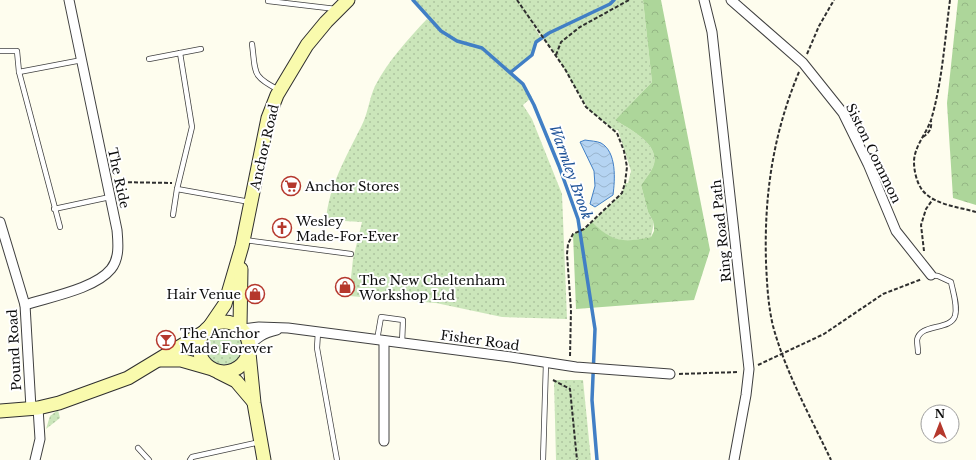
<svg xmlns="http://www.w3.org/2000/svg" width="976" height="460" viewBox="0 0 976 460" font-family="'Libre Baskerville',serif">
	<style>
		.grass { fill: url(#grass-dots) }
		.forest { fill: url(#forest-crowns) }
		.water { fill: url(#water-waves); stroke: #417fc5 }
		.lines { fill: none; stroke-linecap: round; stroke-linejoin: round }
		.stream { stroke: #417fc5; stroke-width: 3.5 }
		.lane-casing { stroke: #404040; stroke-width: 6 }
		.street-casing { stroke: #404040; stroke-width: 11 }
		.secondary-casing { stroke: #2f2f2f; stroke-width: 15 }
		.path { stroke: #2f2f2f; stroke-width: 2; stroke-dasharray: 4 2; stroke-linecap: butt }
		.lane { stroke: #fff; stroke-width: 4.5 }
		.street { stroke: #fff; stroke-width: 9 }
		.secondary { stroke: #f9faad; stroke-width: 13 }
		.labels { text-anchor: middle; stroke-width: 4; stroke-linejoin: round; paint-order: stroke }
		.street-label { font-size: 13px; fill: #0d0d0d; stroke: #fff }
		.poi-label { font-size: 13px; fill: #0d0d0d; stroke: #fff; text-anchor: start }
		.water-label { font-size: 14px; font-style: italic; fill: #1e5297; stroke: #fff }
	</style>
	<defs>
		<pattern id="grass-dots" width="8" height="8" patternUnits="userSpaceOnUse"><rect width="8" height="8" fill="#cbe6ba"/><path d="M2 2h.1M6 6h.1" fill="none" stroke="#adc49f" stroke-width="1.8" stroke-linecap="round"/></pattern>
		<pattern id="forest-crowns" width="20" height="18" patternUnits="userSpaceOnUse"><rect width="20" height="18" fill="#add69a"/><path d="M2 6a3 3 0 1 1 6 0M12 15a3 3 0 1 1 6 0" fill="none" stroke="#94b684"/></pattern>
		<pattern id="water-waves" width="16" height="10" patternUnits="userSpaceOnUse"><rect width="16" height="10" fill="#b5d4f2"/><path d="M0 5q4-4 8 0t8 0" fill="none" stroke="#9ab5ce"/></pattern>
	</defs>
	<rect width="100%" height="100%" fill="#fefdee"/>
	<g class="grass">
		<path d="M414 0H517L520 4 518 0H643L652 82 615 120C629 129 659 143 654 164 652 171 645 179 641 185L648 212 654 223 651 237C623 243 612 243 592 222L622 193 625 183H628L631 171 618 130H614L588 109 556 55 530 20 541 38 535 42 532 55 511 72 523 84 532 97 523 105 532 119 562 194 567 319 502 317 436 303 349 296 353 259 362 222 326 220C329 186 346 157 361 127 368 114 369 99 375 86 388 61 408 39 427 19L438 28Z"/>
		<circle cx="223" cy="347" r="20"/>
		<polygon points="554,380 583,380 591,460 556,460"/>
		<polygon points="58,410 60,418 46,429 50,416"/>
	</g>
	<g class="forest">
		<path d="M643 0H661L710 250 694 300 576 309 573 234 584 229 592 222C612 242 623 243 651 237L654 231V223L648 212 641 185C645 179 652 171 654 164 659 143 629 129 615 120L652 82Z"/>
		<polygon points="958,0 976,0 976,205 953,198 947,103"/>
	</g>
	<path class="water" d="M585 140C590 141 597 141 601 143 617 152 615 180 613 195L595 207 590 204 595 186 594 171 580 142Z"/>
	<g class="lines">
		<g class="stream">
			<polyline points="413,0 441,31 457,41 482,48 523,84 534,105 559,166 578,219 595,329 592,400 597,460"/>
			<polyline points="511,72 532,55 536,42 549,33 610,4 614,0"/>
		</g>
		<g class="lane-casing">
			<g id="lane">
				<polyline points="268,1 336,9"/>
				<path d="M252 44C256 73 251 76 279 90"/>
				<polyline points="0,51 17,51 19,72 60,227"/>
				<polyline points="149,59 201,49"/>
				<polyline points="19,72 82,60"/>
				<polyline points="177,189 250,202"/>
				<polyline points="54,209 110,197"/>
				<polyline points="173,215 177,189 192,127 180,53"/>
				<polyline points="245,240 351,254"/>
				<polyline points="318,332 317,348 337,460"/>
				<polyline points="377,340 381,317 403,320 402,343"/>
				<path d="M918 352C918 349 917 343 917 340 920 323 950 331 955 316 958 306 953 292 951 282L938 276 931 275"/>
				<polyline points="138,448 149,460"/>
				<polyline points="190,460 192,457 260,442"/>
				<polyline points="543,460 546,363"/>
			</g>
		</g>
		<g class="street-casing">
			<g id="street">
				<polyline points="704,0 712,32 749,369 746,395 734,460"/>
				<polyline points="731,0 803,63 843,113 868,164 896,231 931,275"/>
				<polyline points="0,222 25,305 31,408"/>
				<path d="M25 305C49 297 95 289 111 269 120 258 118 242 117 230L69 0"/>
				<polyline points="243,329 259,327 288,328 511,357 576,367 670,374"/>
				<path d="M249 348C255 337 265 333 277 330"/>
				<polyline points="384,441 384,341"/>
				<polyline points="35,460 40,439 38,408"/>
			</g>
		</g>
		<g class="secondary-casing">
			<g id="secondary">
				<circle cx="224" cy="347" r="25"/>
				<polyline points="210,326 225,304 242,246 268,118 277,95 307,45 326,22 348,0"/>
				<polyline points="240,326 241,269"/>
				<polyline points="249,353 254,403 264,460"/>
				<polyline points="160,360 181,360 209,368"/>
				<polyline points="218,372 236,381 253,401"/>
				<polyline points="0,411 38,408 59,403 128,378 204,332"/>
			</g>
		</g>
		<g class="path">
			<polyline points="517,0 565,69 586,107 617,133 624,151 627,167 625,183 622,193 584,229 573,234 568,244 567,254 571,310 570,357"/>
			<path d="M950 0C945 38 942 84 931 120 926 134 914 147 914 162 914 171 917 184 923 191 935 205 959 207 976 212"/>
			<polyline points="807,54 819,26 834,0"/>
			<polyline points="556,55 561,42 580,27 629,0"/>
			<path d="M799 72C773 134 764 195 766 262 767 284 768 305 773 326 785 371 811 418 831 460"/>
			<path d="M923 137C929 133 932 129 931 121"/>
			<polyline points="116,182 172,183"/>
			<polyline points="924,251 921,225 926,209 933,199"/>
			<polyline points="758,365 824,334 883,294 922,279"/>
			<polyline points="679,374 739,372"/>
			<polyline points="553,380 570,389 577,460"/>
		</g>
		<use href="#lane" class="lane"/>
		<use href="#street" class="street"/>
		<use href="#secondary" class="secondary"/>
	</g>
	<defs>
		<g id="supermarket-ring" transform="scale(1)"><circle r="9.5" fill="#fff" stroke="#b5382d" stroke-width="1.5"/><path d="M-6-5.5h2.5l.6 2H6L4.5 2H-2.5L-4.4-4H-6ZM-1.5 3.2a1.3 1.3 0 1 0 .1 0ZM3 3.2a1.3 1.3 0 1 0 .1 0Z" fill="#b5382d"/></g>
		<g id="church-ring" transform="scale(1)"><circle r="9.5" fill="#fff" stroke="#b5382d" stroke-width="1.5"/><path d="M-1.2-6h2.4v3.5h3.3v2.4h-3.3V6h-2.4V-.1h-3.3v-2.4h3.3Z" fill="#b5382d"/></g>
		<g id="shop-ring" transform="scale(1)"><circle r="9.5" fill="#fff" stroke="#b5382d" stroke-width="1.5"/><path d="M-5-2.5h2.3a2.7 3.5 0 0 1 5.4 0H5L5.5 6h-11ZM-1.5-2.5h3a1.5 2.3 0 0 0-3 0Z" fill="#b5382d"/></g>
		<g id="bar-ring" transform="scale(1)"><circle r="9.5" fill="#fff" stroke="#b5382d" stroke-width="1.5"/><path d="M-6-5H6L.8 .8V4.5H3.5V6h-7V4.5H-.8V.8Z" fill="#b5382d"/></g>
	</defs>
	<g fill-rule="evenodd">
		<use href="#supermarket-ring" x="291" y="186"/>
		<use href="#church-ring" x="282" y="228"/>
		<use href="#shop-ring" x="345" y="287"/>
		<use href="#shop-ring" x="255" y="294"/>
		<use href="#bar-ring" x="166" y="340"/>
	</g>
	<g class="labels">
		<g class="street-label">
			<text transform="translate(264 147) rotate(-77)" y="5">Anchor Road</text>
			<text transform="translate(874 153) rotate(64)" y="5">Siston Common</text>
			<text transform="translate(119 178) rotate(78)" y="5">The Ride</text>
			<text transform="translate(721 231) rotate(-96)" y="5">Ring Road Path</text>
			<text transform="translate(480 340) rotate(8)" y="5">Fisher Road</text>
			<text transform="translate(14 350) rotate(-93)" y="5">Pound Road</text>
		</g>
		<g class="poi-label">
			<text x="305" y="191">Anchor Stores</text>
			<text x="296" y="226">Wesley<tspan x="296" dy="15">Made-For-Ever</tspan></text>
			<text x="359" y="285">The New Cheltenham<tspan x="359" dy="15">Workshop Ltd</tspan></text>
			<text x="241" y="299" text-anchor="end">Hair Venue</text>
			<text x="180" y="338">The Anchor<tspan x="180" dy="15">Made Forever</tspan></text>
		</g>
		<g class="water-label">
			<text transform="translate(571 172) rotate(70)" y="5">Warmley Brook</text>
		</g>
	</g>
	<g transform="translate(940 424)"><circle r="19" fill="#ffffff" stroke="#9e9e9e"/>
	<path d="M0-3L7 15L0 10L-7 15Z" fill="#b5382d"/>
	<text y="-6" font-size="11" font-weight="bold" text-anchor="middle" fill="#0d0d0d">N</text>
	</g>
</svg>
